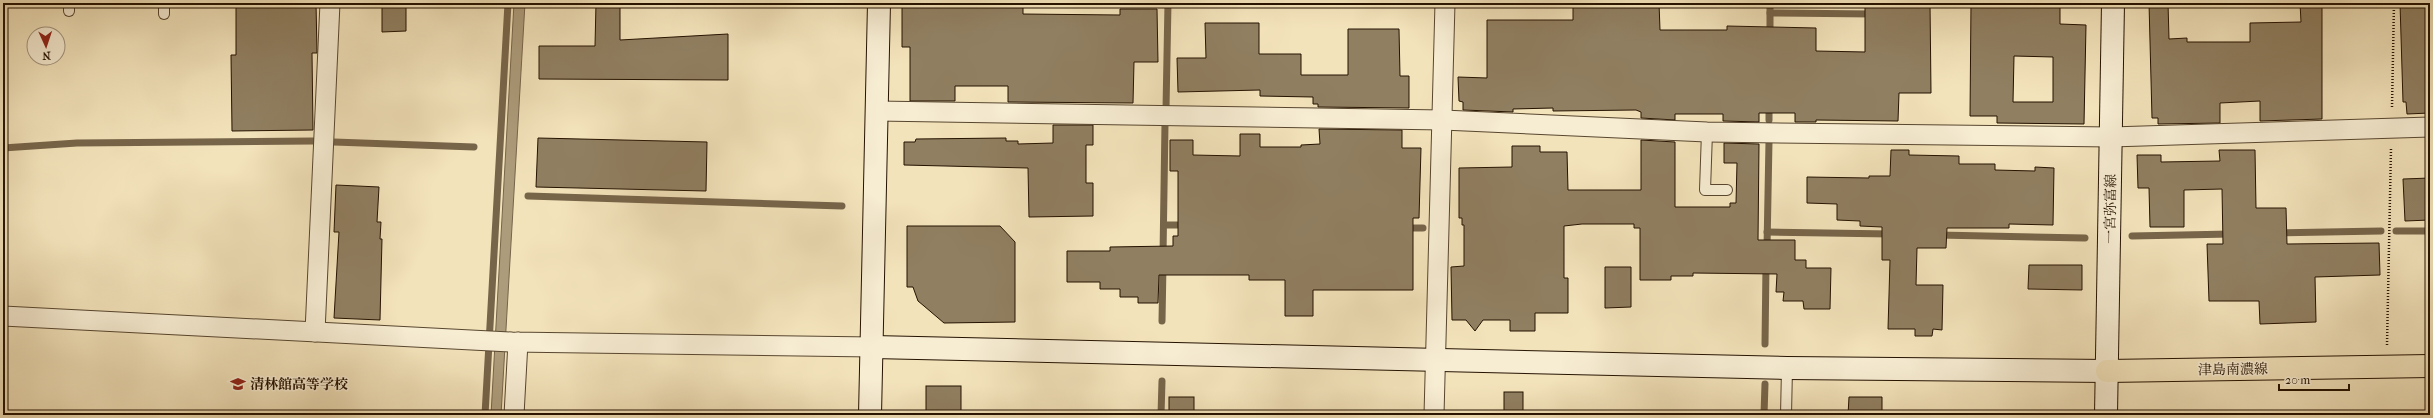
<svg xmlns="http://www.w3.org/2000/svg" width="2433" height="418" viewBox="0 0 2433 418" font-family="'IM FELL French Canon','Noto Serif JP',serif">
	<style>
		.water { fill: #ad9c7b; stroke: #77654a }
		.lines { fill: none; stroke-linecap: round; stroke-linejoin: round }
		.stream { stroke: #77654a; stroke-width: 7 }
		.building { fill: #907f61; stroke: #251200; fill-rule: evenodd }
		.lane-casing { stroke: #58462f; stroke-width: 12 }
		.street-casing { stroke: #58462f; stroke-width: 21 }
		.secondary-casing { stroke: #251200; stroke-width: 24 }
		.primary-casing { stroke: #251200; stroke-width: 24 }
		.path { stroke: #251200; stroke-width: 2.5; stroke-dasharray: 1 2; stroke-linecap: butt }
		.lane { stroke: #f7edd3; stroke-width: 10 }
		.street { stroke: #f7edd3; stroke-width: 19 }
		.secondary { stroke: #f7edd3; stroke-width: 22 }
		.primary { stroke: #f3e3bb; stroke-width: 22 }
		.labels { text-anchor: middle; stroke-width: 3; stroke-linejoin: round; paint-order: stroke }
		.street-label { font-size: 14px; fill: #251200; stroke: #f7edd3 }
		.poi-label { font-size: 14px; font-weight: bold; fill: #251200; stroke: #f7edd3; text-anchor: start }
	</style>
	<rect width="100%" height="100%" fill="#f3e3bb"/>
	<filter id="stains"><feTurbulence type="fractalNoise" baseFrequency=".005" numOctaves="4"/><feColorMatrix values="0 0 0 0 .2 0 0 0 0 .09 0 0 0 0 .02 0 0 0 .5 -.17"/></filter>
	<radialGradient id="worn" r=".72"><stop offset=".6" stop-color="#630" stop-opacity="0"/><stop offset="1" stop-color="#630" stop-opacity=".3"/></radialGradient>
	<polygon class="water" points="514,3 525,3 501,415 491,415"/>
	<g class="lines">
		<g class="stream">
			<polyline points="1770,13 1873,14"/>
			<polyline points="1770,36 1770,3"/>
			<polyline points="1166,109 1168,3"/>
			<polyline points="1769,120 1769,104"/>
			<polyline points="334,142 474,147"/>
			<polyline points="3,148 77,143 313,141"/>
			<polyline points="528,196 842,206"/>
			<polyline points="1164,225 1187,225"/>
			<polyline points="1404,228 1423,228"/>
			<polyline points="2396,231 2430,231"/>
			<polyline points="1767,232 1891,234"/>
			<polyline points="2278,233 2381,231"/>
			<polyline points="1938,235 2085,238"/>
			<polyline points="2132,236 2231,234"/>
			<polyline points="1767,248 1769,141"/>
			<polyline points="1163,255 1165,124"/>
			<polyline points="1162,321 1163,265"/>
			<polyline points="1765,344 1766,265"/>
			<polyline points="485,415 508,3"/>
			<polyline points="1161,415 1162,381"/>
			<polyline points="1764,415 1765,384"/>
		</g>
	</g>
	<g class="building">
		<polygon points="236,3 316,3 317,53 312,53 313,130 232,131 231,55 236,55"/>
		<polygon points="382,3 406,3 406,31 382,32"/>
		<polygon points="596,3 620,3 620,40 728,34 728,80 539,79 539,46 595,46"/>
		<polygon points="902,3 1023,3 1023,14 1120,15 1120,9 1157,9 1158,62 1134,62 1133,103 1008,102 1008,86 955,86 955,101 910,101 910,47 902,47"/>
		<polygon points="1573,3 1659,3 1660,30 1727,30 1727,26 1816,28 1816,51 1865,52 1865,3 1930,3 1931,93 1899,93 1898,121 1816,120 1816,122 1795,122 1795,113 1759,113 1759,122 1723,121 1723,114 1675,114 1675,120 1641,118 1641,112 1636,110 1553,111 1553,108 1513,109 1513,112 1463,110 1463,102 1459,101 1458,77 1487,78 1487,20 1573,20"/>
		<path d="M1971 3H2060V24L2086 25 2084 124 1997 123V116H1970ZM2014 56 2053 57V102H2013Z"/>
		<polygon points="2149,3 2168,3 2169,39 2187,38 2187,42 2250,42 2250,23 2301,22 2300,3 2322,3 2322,119 2260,121 2260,101 2220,103 2220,123 2158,124 2158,118 2152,118"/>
		<polygon points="2400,3 2430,3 2430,53 2428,53 2430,113 2407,114 2406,102 2403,102"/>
		<polygon points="1205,23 1259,23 1259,54 1301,54 1301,75 1348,75 1348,29 1399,29 1400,76 1409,76 1409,108 1318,107 1318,104 1313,104 1313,97 1260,96 1260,90 1178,92 1177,58 1206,58"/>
		<polygon points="1053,125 1093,125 1093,145 1086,145 1086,183 1093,183 1093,216 1029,217 1028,168 904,165 904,142 915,142 916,139 1006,138 1006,141 1018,141 1018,144 1053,143"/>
		<polygon points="1319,129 1402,130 1402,148 1421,148 1419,218 1413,218 1413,290 1313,290 1313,316 1285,316 1285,280 1249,280 1249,275 1159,275 1158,303 1138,303 1138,297 1120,297 1120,289 1100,289 1100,282 1067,282 1067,251 1110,251 1110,247 1173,246 1173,236 1178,236 1178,171 1170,171 1170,140 1193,140 1193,155 1240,156 1240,134 1260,134 1260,147 1301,147 1301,145 1320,144"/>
		<polygon points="538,138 707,142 706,191 536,187"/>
		<polygon points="1641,140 1675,142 1675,207 1730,207 1730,203 1736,203 1737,163 1724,163 1724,143 1759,144 1758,240 1795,240 1795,260 1806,260 1806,268 1831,268 1830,309 1804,309 1803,301 1783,301 1784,292 1776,292 1777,274 1693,273 1693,276 1671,276 1671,280 1640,280 1640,228 1634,228 1634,224 1582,224 1564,226 1564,278 1568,278 1568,313 1535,313 1535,331 1510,331 1510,320 1483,320 1475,331 1466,320 1452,320 1451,267 1464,266 1464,225 1462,225 1462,218 1459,218 1459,168 1512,167 1512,146 1540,146 1540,152 1567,152 1568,190 1641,190"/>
		<polygon points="1891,150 1909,150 1909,155 1959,156 1959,164 1995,164 1995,170 2035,171 2035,167 2054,168 2053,225 2009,224 2009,228 1947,228 1946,248 1917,248 1916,285 1943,285 1942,330 1933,329 1932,336 1915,336 1915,329 1888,329 1890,260 1882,260 1882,227 1860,226 1860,221 1837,220 1837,204 1807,203 1807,177 1869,178 1869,176 1890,176"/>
		<polygon points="2219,150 2255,150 2256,208 2286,208 2287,244 2379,243 2380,275 2315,277 2316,322 2260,324 2259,301 2209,301 2207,244 2223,244 2222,189 2184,190 2184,227 2150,227 2149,188 2138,188 2137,155 2161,155 2161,162 2220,161"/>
		<polygon points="2430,178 2430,220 2405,221 2403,179"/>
		<polygon points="336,185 379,187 377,222 381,222 380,239 382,239 380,320 334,318 339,232 334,232"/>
		<polygon points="907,226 1000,226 1015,242 1015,322 944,323 924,306 918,301 913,287 907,287"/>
		<polygon points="2029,265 2082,265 2082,290 2028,289"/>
		<polygon points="1605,267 1631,267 1631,307 1605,308"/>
		<rect x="926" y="386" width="35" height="29"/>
		<rect x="1504" y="392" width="19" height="23"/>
		<rect x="1169" y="397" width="25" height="18"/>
		<polygon points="1849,397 1882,397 1882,415 1848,415"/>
	</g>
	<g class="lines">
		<g class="lane-casing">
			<g id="lane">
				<polyline points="69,11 69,3"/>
				<polyline points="164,14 164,3"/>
				<polyline points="1707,132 1705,190 1727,190"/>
				<polyline points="1786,415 1787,368"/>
			</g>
		</g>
		<g class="street-casing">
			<g id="street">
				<polyline points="877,111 1443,120 1707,132 2111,137 2430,127"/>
				<polyline points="3,316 512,342 873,347"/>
				<polyline points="315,332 330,3"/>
				<polyline points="514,415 518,342"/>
				<polyline points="1434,415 1445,3"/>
			</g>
		</g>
		<g class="secondary-casing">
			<g id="secondary">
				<polyline points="873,347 1787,368 2107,371"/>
				<polyline points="870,415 879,3"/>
				<polyline points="2106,415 2113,3"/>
			</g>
		</g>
		<g class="primary-casing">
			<polyline id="primary" points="2107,371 2430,366"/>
		</g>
		<g class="path">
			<polyline points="2392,107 2394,3"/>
			<polyline points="2387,345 2391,148"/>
		</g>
		<use href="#lane" class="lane"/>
		<use href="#street" class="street"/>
		<use href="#secondary" class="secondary"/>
		<use href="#primary" class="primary"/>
	</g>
	<defs>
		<g id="school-bare" transform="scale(1.2)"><path d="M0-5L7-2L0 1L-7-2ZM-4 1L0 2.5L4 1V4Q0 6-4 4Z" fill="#8f2418" stroke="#f7edd3" stroke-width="2.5" paint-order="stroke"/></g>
	</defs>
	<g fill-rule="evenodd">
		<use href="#school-bare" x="238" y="384"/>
	</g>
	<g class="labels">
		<g class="street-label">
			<text transform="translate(2110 209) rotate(-89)" y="5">一宮弥富線</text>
			<text transform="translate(2233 369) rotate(-1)" y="5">津島南濃線</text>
		</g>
		<g class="poi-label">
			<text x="250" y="389">清林館高等学校</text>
		</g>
	</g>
	<rect width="2433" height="418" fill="none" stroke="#f3e3bb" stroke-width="16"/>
	<rect x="4" y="4" width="2425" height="410" fill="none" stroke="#251200" stroke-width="2"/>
	<rect x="8" y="8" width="2417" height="402" fill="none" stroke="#251200"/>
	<g transform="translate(46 46) rotate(177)"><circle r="19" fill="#f7edd3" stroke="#a3957f"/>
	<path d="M0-3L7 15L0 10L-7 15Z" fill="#8f2418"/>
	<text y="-6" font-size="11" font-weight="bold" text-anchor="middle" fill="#251200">N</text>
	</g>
	<path d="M2279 384v6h70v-6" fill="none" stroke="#251200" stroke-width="2"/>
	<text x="2285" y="384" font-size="12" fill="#251200" stroke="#f7edd3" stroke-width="3" paint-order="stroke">20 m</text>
	<rect width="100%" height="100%" filter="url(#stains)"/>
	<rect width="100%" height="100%" fill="url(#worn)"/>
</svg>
